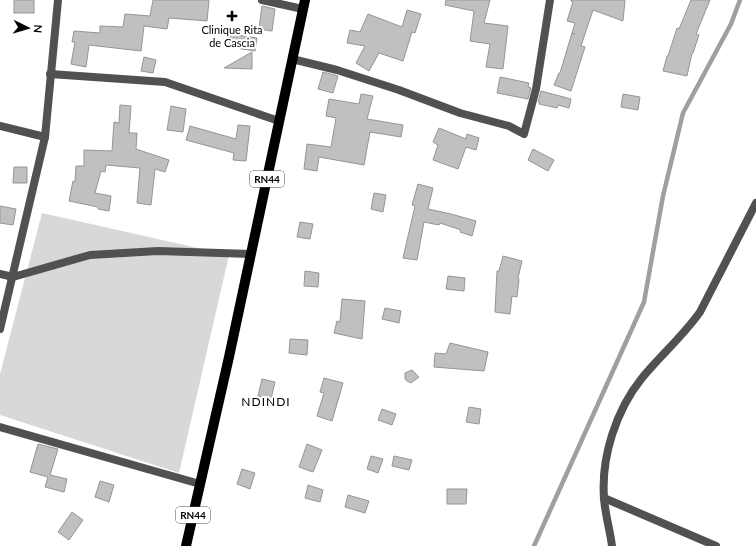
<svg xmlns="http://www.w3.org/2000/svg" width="756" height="546" viewBox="0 0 756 546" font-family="Lato,sans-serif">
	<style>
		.green { fill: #d8d8d8 }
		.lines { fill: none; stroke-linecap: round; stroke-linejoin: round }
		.stream { stroke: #9f9f9f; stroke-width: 4.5 }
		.building { fill: #c0c0c0; stroke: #959595 }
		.minor { stroke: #515151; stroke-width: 8 }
		.primary { stroke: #000; stroke-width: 10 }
		.poi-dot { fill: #000; stroke: #fff; stroke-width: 1.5 }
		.labels { text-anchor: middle; stroke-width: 4; stroke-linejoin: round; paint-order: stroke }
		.shield { fill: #fff; stroke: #4c4c4c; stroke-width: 1 }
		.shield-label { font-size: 10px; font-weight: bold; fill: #000 }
		.poi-label { font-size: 11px; fill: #000; stroke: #fff }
		.neighbourhood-label { font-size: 12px; letter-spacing: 1px; fill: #000; stroke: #fff }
	</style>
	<rect width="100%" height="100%" fill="#fff"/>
	<polygon class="green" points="42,213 229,255 179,473 0,415 0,374"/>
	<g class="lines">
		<polyline class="stream" points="534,546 644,302 663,196 683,113 731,24 740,0"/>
	</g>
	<g class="building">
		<rect x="14" y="0" width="20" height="13"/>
		<polygon points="153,0 209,0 207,21 169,18 167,29 144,26 141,51 89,45 86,67 71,64 75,42 72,42 74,31 100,33 100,26 123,27 125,14 150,16"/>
		<polygon points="446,0 490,0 484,23 508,26 503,69 486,67 490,44 470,41 474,11 445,5"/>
		<polygon points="571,0 625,0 623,21 593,10 581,46 585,47 571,91 554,85 559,73 560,73 572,33 575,34 572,33 575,23 567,21 573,2 571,1"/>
		<polygon points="691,0 710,0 696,34 699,35 693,53 692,53 687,76 663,71 667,56 668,56 677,28 679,29"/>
		<polygon points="262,6 275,9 272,31 259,29"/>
		<polygon points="407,10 421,14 415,33 412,32 403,61 379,53 369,71 356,63 365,46 347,43 350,30 360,32 368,14 402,27"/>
		<polygon points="231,34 257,38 255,51 229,47"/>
		<polygon points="252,52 252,69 224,68"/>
		<polygon points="144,57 156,60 153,73 141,71"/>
		<polygon points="323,72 338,76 333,93 318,89"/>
		<polygon points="500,77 529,83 528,87 531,88 528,99 497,93"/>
		<polygon points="541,91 571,99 569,108 558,105 557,108 539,104 540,102 538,102"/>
		<polygon points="361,94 373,96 367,119 403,125 401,137 370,132 364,165 319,157 317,171 304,169 307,144 331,147 336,118 326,116 329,99 359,104"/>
		<polygon points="623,94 640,97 638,110 621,107"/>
		<polygon points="120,105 131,106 129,133 137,133 136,149 169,160 165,172 155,169 151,205 137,203 140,168 106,165 105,172 101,171 95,193 111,196 109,211 98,209 98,207 69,201 73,181 75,182 76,166 84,166 84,150 112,151 114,122 119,123"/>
		<polygon points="171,106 186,109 183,132 167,130"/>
		<polygon points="238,125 250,126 246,161 233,160 234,153 186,140 190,126 236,139"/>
		<polygon points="439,128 466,139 467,134 479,138 476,150 466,147 458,169 433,160 438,145 433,142"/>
		<polygon points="533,149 554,160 548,171 528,160"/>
		<polygon points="14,167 27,167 27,183 13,183"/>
		<polygon points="418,184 433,188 428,209 451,214 476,221 472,236 460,232 461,230 440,223 439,225 424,222 417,260 403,258 415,206 412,205"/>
		<polygon points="374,193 386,195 383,212 371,209"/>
		<polygon points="0,206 16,209 13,225 0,223"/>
		<polygon points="300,222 313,224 310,239 297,237"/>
		<polygon points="503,256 522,261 518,278 519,279 517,297 512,296 510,314 495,312 497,271 499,271"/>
		<polygon points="305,271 319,273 318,287 304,286"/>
		<polygon points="448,276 465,278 464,291 446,289"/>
		<polygon points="342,299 365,301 362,339 334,333 337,321 340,322"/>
		<polygon points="385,308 401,311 399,323 382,319"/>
		<polygon points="290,339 308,340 307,355 289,353"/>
		<polygon points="450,343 488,352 484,371 434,367 435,353 446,354"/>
		<polygon points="412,370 419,377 411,383 407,381 405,379 405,373"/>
		<polygon points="324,378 343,383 332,421 317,416 324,393 320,392"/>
		<polygon points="262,379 275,382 271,399 258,396"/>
		<polygon points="469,407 481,409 479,424 466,422"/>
		<polygon points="382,409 396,414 392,425 378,420"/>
		<polygon points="38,444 58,449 50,475 67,479 64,492 45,487 48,477 30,472"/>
		<polygon points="307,444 322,450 313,472 299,467"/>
		<polygon points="371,456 383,459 378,473 367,469"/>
		<polygon points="394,456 412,460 409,470 392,466"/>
		<polygon points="242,469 255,473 250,489 237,484"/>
		<polygon points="100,481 114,485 109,502 95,497"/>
		<polygon points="308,485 323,490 320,502 305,498"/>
		<polygon points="447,489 467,489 466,504 447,504"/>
		<polygon points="348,495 369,501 365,513 345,507"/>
		<polygon points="72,512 83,520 69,540 58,532"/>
	</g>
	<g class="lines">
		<g class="minor">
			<polyline points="262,0 303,9"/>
			<polyline points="292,59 337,70 399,90 460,113 509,126 524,134 536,89 550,0"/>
			<polyline points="50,74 165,82 279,121"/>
			<polyline points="0,126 45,137"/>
			<polyline points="0,274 13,277 90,255 158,251 251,254"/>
			<polyline points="0,329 45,137 58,0"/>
			<polyline points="0,427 200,484"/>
			<polyline points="604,498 716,546"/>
			<path d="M612 546C610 530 605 514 604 498 601 457 616 410 642 378 661 355 683 336 700 312L756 203"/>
		</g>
		<polyline class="primary" points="186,546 229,357 305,0"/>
	</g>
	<path class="poi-dot" d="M230 10h4v4h4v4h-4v4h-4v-4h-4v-4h4z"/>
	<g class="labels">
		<g class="shield">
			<rect x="250" y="171" width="34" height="16" rx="3"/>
			<rect x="176" y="507" width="34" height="16" rx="3"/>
		</g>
		<g class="shield-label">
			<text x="267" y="183">RN44</text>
			<text x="193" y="519">RN44</text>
		</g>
		<g class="poi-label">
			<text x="232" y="34">Clinique Rita<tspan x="232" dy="13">de Cascia</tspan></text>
		</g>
		<g class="neighbourhood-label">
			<text x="266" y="406">NDINDI</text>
		</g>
	</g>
	<g transform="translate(28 28) rotate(95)" stroke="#ffffff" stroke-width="3" paint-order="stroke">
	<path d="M0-3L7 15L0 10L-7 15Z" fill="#000000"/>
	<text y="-6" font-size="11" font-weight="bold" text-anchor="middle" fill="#000000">N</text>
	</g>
</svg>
